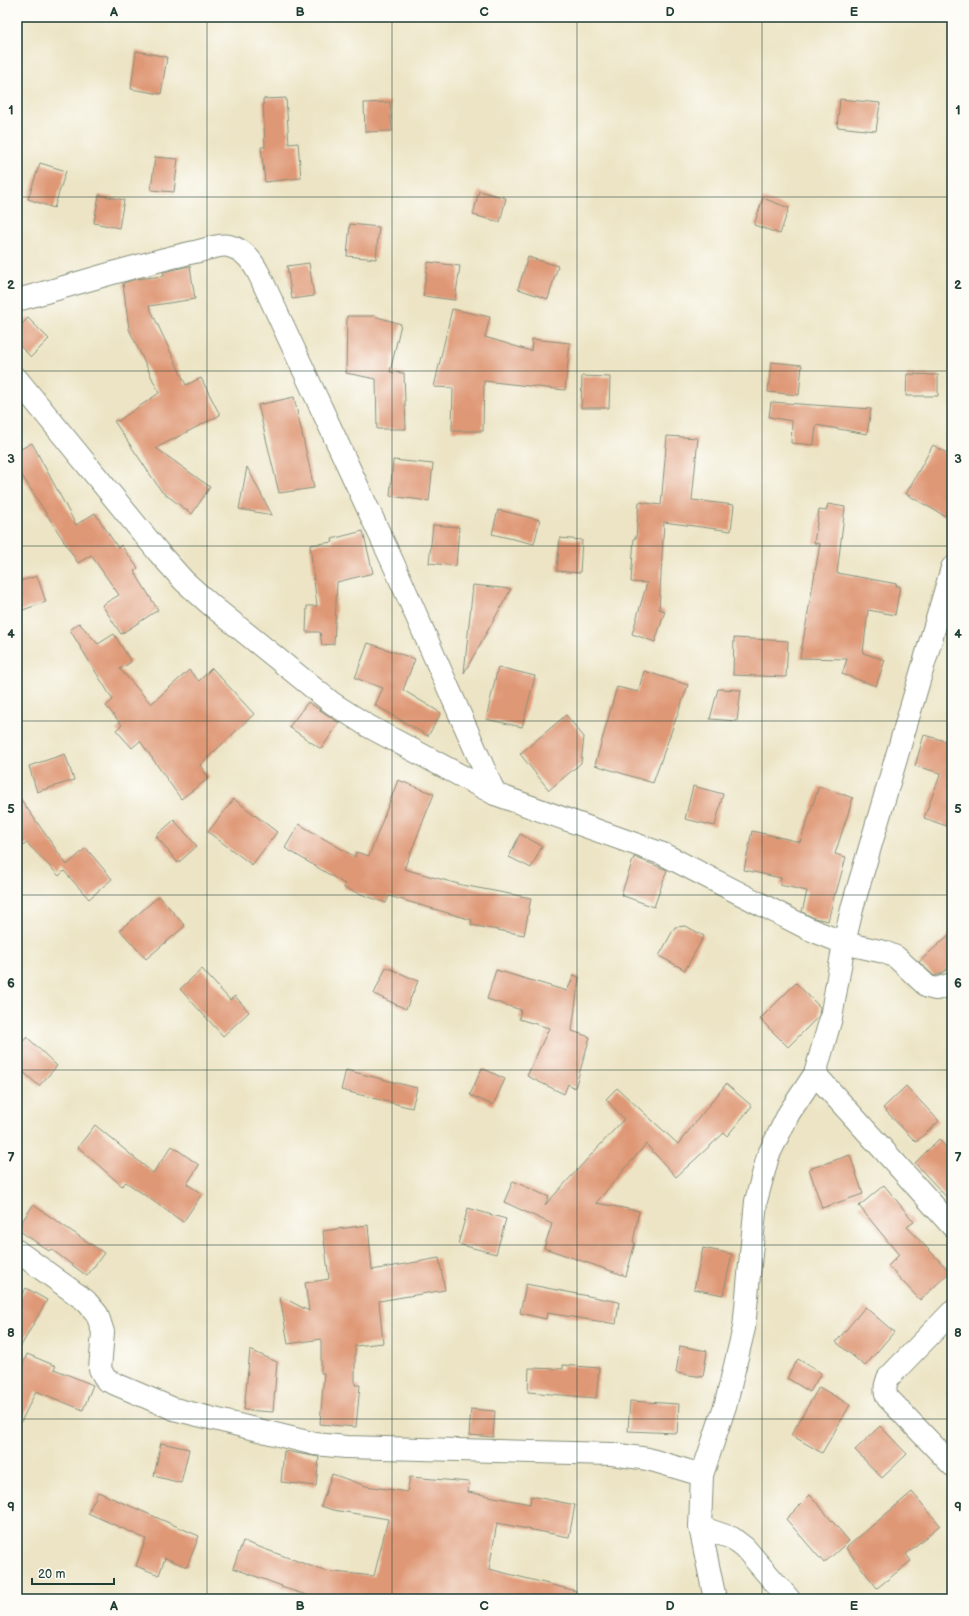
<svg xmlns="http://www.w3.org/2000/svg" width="969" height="1616" viewBox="0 0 969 1616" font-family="'Balsamiq Sans',sans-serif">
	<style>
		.building { fill: #df9876 }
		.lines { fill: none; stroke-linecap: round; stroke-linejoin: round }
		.minor-casing { stroke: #86907c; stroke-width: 24 }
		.minor { stroke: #fff; stroke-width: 22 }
		.grid { fill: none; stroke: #1f3d34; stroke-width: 1; stroke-opacity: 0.55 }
		.neatline { fill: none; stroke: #1f3d34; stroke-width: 1.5 }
		.grid-label { font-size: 13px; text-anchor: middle; font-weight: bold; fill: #1f3d34 }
	</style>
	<rect width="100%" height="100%" fill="#fdfcf7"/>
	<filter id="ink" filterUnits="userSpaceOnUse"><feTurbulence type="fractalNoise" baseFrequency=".025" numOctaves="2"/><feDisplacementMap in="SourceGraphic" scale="8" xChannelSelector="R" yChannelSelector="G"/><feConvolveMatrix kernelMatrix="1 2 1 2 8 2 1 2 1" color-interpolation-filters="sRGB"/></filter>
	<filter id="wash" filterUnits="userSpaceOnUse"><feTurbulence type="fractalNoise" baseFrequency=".012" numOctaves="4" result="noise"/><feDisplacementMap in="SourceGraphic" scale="16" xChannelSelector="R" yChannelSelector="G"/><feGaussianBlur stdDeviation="0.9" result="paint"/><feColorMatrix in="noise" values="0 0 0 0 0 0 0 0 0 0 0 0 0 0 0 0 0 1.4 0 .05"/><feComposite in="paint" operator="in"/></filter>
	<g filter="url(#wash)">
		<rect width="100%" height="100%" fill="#ece4c4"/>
		<g id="blocks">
			<g class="building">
				<polygon points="136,51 167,57 161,94 131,89"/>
				<polygon points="286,98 289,144 298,143 301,178 265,182 261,147 265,147 263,99"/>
				<polygon points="840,99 880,103 876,131 837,127"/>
				<polygon points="390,102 392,131 365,132 364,103"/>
				<polygon points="155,157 178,159 174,192 151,190"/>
				<polygon points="40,163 66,171 54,208 28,199"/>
				<polygon points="479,191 506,198 500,222 473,215"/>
				<polygon points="99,195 124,200 119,228 94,223"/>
				<polygon points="763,198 789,208 780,234 754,225"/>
				<polygon points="350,224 379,227 376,259 347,256"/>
				<polygon points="528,257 558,266 548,299 518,289"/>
				<polygon points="428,262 460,266 455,300 423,296"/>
				<polygon points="309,263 314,296 292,299 287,266"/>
				<polygon points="190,266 195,299 149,306 186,385 201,378 220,415 156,448 210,487 192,514 162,492 114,421 116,420 118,421 159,393 129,329 123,283 136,279 164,276 163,272"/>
				<polygon points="452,309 490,317 485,337 531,351 532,339 570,343 565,390 484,381 483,431 452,431 453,388 434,387"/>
				<polygon points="347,316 374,316 401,324 390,372 404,373 406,429 377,429 376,379 346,373"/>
				<polygon points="28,318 49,339 31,357 17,343 17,329"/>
				<polygon points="771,362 802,365 799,395 768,392"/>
				<polygon points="907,374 938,375 938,396 906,396"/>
				<polygon points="582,376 610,377 609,408 581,408"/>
				<polygon points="294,397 314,488 279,493 258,405"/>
				<polygon points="771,402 871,409 867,434 816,425 814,445 791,443 792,421 769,417"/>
				<polygon points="667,436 698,438 692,500 734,505 731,531 664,522 659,609 665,611 655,642 632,634 647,583 631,582 634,538 636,538 639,502 661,505"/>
				<polygon points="32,443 76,525 95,513 118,548 121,545 138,568 134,571 158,610 121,634 102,605 119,595 91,555 78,563 17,468 17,451"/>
				<polygon points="933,445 952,456 952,503 945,516 906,494"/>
				<polygon points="393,460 433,464 429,501 390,496"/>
				<polygon points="247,467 272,515 239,509"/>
				<polygon points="828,504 845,507 837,573 897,584 896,586 900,586 895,615 868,610 863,653 885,660 876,686 842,674 847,659 800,658 820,544 814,543 819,510 826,511"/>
				<polygon points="498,510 540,520 534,544 492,534"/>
				<polygon points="433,525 459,527 456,566 429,563"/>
				<polygon points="363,531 373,573 337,582 334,644 322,645 320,632 306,632 307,606 317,606 310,545 333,542 332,539"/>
				<polygon points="560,538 582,540 580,573 557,571"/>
				<polygon points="37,576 46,602 17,612 17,582"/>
				<polygon points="473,585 511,589 464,673"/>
				<polygon points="79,623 98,644 114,634 131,662 120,669 151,704 189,670 199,681 212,668 254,714 200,765 209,778 181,799 140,741 132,748 116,730 122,725 106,706 113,700 70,630"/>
				<polygon points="734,638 788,641 786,677 733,675"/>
				<polygon points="368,643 415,659 403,690 441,713 428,736 375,705 383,688 355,678"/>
				<polygon points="498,667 535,676 522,727 486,719"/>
				<polygon points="644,671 688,685 653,783 595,765 617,687 638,692"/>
				<polygon points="718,689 741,690 737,721 710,719"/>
				<polygon points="308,702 339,723 321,749 289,727"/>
				<polygon points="566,715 584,737 581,763 549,790 520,754"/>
				<polygon points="924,735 952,743 952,828 924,818 941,773 915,766"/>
				<polygon points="65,754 74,780 37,792 29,766"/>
				<polygon points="398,780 434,794 404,869 462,885 531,898 524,935 471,925 472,920 389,896 386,903 344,888 345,884 285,848 299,824 355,857 356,852 369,856"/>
				<polygon points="693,786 723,794 715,826 685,819"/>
				<polygon points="819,786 853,798 835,854 846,857 836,893 835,893 828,921 814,918 802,912 807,891 780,885 781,878 744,870 752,831 800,842"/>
				<polygon points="17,794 67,865 86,848 112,879 89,899 64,871 59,876 27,843 17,850"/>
				<polygon points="234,799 277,832 252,865 208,832"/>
				<polygon points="174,820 197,846 178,863 156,836"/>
				<polygon points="520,834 542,846 531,868 509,857"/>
				<polygon points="634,857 667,870 654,907 621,895"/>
				<polygon points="159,896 185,926 146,959 120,930"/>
				<polygon points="686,926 704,936 685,970 659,956 675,927"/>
				<polygon points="952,932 952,965 941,974 934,976 919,962"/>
				<polygon points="386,967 418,981 406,1009 374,994"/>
				<polygon points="202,969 230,1000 235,996 249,1012 223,1036 180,989"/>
				<polygon points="496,970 567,991 574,975 579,977 572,1031 590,1037 575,1088 568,1084 564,1094 527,1076 549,1028 519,1019 521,1010 487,999"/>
				<polygon points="796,983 820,1007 819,1016 788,1047 760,1019"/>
				<polygon points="27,1037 57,1066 39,1086 17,1066 17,1048"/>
				<polygon points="482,1068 505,1079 493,1105 470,1095"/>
				<polygon points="346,1070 417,1088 412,1108 341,1090"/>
				<polygon points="726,1084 752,1106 727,1136 724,1133 676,1177 646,1144 596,1203 639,1211 633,1242 635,1243 626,1276 544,1248 552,1224 504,1202 513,1181 549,1197 545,1205 624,1119 606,1099 617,1088 678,1144"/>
				<polygon points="906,1086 939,1121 916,1142 883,1108"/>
				<polygon points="95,1125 153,1173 172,1146 199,1165 187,1184 202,1194 183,1222 126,1182 122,1186 78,1147"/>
				<polygon points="939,1139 952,1154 952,1203 915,1163"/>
				<polygon points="850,1155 863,1194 822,1208 809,1169"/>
				<polygon points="884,1185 914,1222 907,1227 950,1272 920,1300 888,1266 899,1255 859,1206"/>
				<polygon points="33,1205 104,1253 87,1276 51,1249 49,1251 17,1229"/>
				<polygon points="468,1208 506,1219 496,1254 458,1244"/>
				<polygon points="368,1225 372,1270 439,1258 445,1290 379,1301 383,1343 355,1346 355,1385 360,1385 356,1427 320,1424 324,1373 321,1373 321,1339 288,1344 280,1296 309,1311 305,1283 329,1279 323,1231"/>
				<polygon points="703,1248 732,1254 723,1295 694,1289"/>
				<polygon points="526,1284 619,1302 616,1324 547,1313 546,1319 520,1313"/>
				<polygon points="26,1288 47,1300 17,1353 17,1303"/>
				<polygon points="865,1307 894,1332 865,1366 836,1342"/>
				<polygon points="680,1346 707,1351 703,1377 676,1373"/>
				<polygon points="250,1350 277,1362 273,1412 244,1410"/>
				<polygon points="27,1354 56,1366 54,1369 93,1385 83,1410 36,1391 17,1430 17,1381"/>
				<polygon points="798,1359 821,1373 810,1392 787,1378"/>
				<polygon points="563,1365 599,1368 596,1398 528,1392 529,1368 563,1369"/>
				<polygon points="819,1387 850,1405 822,1453 791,1435"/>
				<polygon points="630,1401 679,1404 677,1433 628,1431"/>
				<polygon points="471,1409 495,1411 493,1437 469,1435"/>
				<polygon points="880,1426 907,1454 882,1478 855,1450"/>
				<polygon points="161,1443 189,1449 181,1483 154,1476"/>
				<polygon points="284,1451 319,1457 316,1486 281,1482"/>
				<polygon points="332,1474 366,1486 407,1492 410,1477 469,1482 468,1492 530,1504 531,1496 575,1505 569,1537 497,1523 489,1569 576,1591 575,1599 319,1599 281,1587 282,1586 233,1568 243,1541 324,1571 374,1576 388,1519 333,1510 321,1506"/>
				<polygon points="98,1492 199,1536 187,1567 165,1558 159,1575 136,1566 146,1539 88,1513"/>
				<polygon points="912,1492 940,1525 906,1554 911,1561 877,1588 846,1548"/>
				<polygon points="810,1495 849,1541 824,1563 786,1519"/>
			</g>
		</g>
	</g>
	<g filter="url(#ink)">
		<use href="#blocks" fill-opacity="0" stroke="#86907c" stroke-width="1"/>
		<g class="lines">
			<g class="minor-casing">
				<g id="minor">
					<path d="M17 300C78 284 137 264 199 251 207 249 221 244 229 246 245 250 253 262 260 276L394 565 495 794"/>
					<polyline points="17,379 159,553 184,581 211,605 332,703 368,726 495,794 663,854 809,929 844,943 884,952 896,957 928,987 936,989 952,984"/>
					<polyline points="815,1074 952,1226"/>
					<polyline points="17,1251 86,1301 97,1314 103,1332 100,1369 106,1380 174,1409 315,1444 346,1447 612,1454 648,1459 702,1475"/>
					<path d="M952 1312 888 1378C885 1386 884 1391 888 1398L952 1465"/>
					<polyline points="700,1527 732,1538 745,1548 789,1599"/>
					<polyline points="715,1599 700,1527 702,1475 726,1403 744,1328 756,1201 768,1156 789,1113 815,1074 831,1018 844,943 853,905 952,568"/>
				</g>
			</g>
			<use href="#minor" class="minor"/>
		</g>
	</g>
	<path class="grid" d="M207 17V1599M392 17V1599M577 17V1599M762 17V1599M17 197H952M17 371H952M17 546H952M17 721H952M17 895H952M17 1070H952M17 1245H952M17 1419H952"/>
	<rect width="969" height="1616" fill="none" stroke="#fdfcf7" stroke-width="44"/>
	<path d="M32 1578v6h82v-6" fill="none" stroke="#1f3d34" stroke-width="2"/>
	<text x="38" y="1578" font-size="12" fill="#1f3d34" stroke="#fdfcf7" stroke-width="3" paint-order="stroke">20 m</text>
	<rect x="22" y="22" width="925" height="1572" class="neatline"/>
	<g class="grid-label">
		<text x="114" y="16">A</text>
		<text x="300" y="16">B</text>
		<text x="484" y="16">C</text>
		<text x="670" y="16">D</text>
		<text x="854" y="16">E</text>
		<text x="11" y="114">1</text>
		<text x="958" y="114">1</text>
		<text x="11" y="289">2</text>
		<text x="958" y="289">2</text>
		<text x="11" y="463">3</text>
		<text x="958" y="463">3</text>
		<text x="11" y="638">4</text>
		<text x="958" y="638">4</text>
		<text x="11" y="813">5</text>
		<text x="958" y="813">5</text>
		<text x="11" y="987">6</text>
		<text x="958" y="987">6</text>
		<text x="11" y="1162">7</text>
		<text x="958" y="1162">7</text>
		<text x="11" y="1337">8</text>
		<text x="958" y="1337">8</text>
		<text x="11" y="1511">9</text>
		<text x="958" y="1511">9</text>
		<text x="114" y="1610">A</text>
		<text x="300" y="1610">B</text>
		<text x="484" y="1610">C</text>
		<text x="670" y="1610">D</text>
		<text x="854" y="1610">E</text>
	</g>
</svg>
